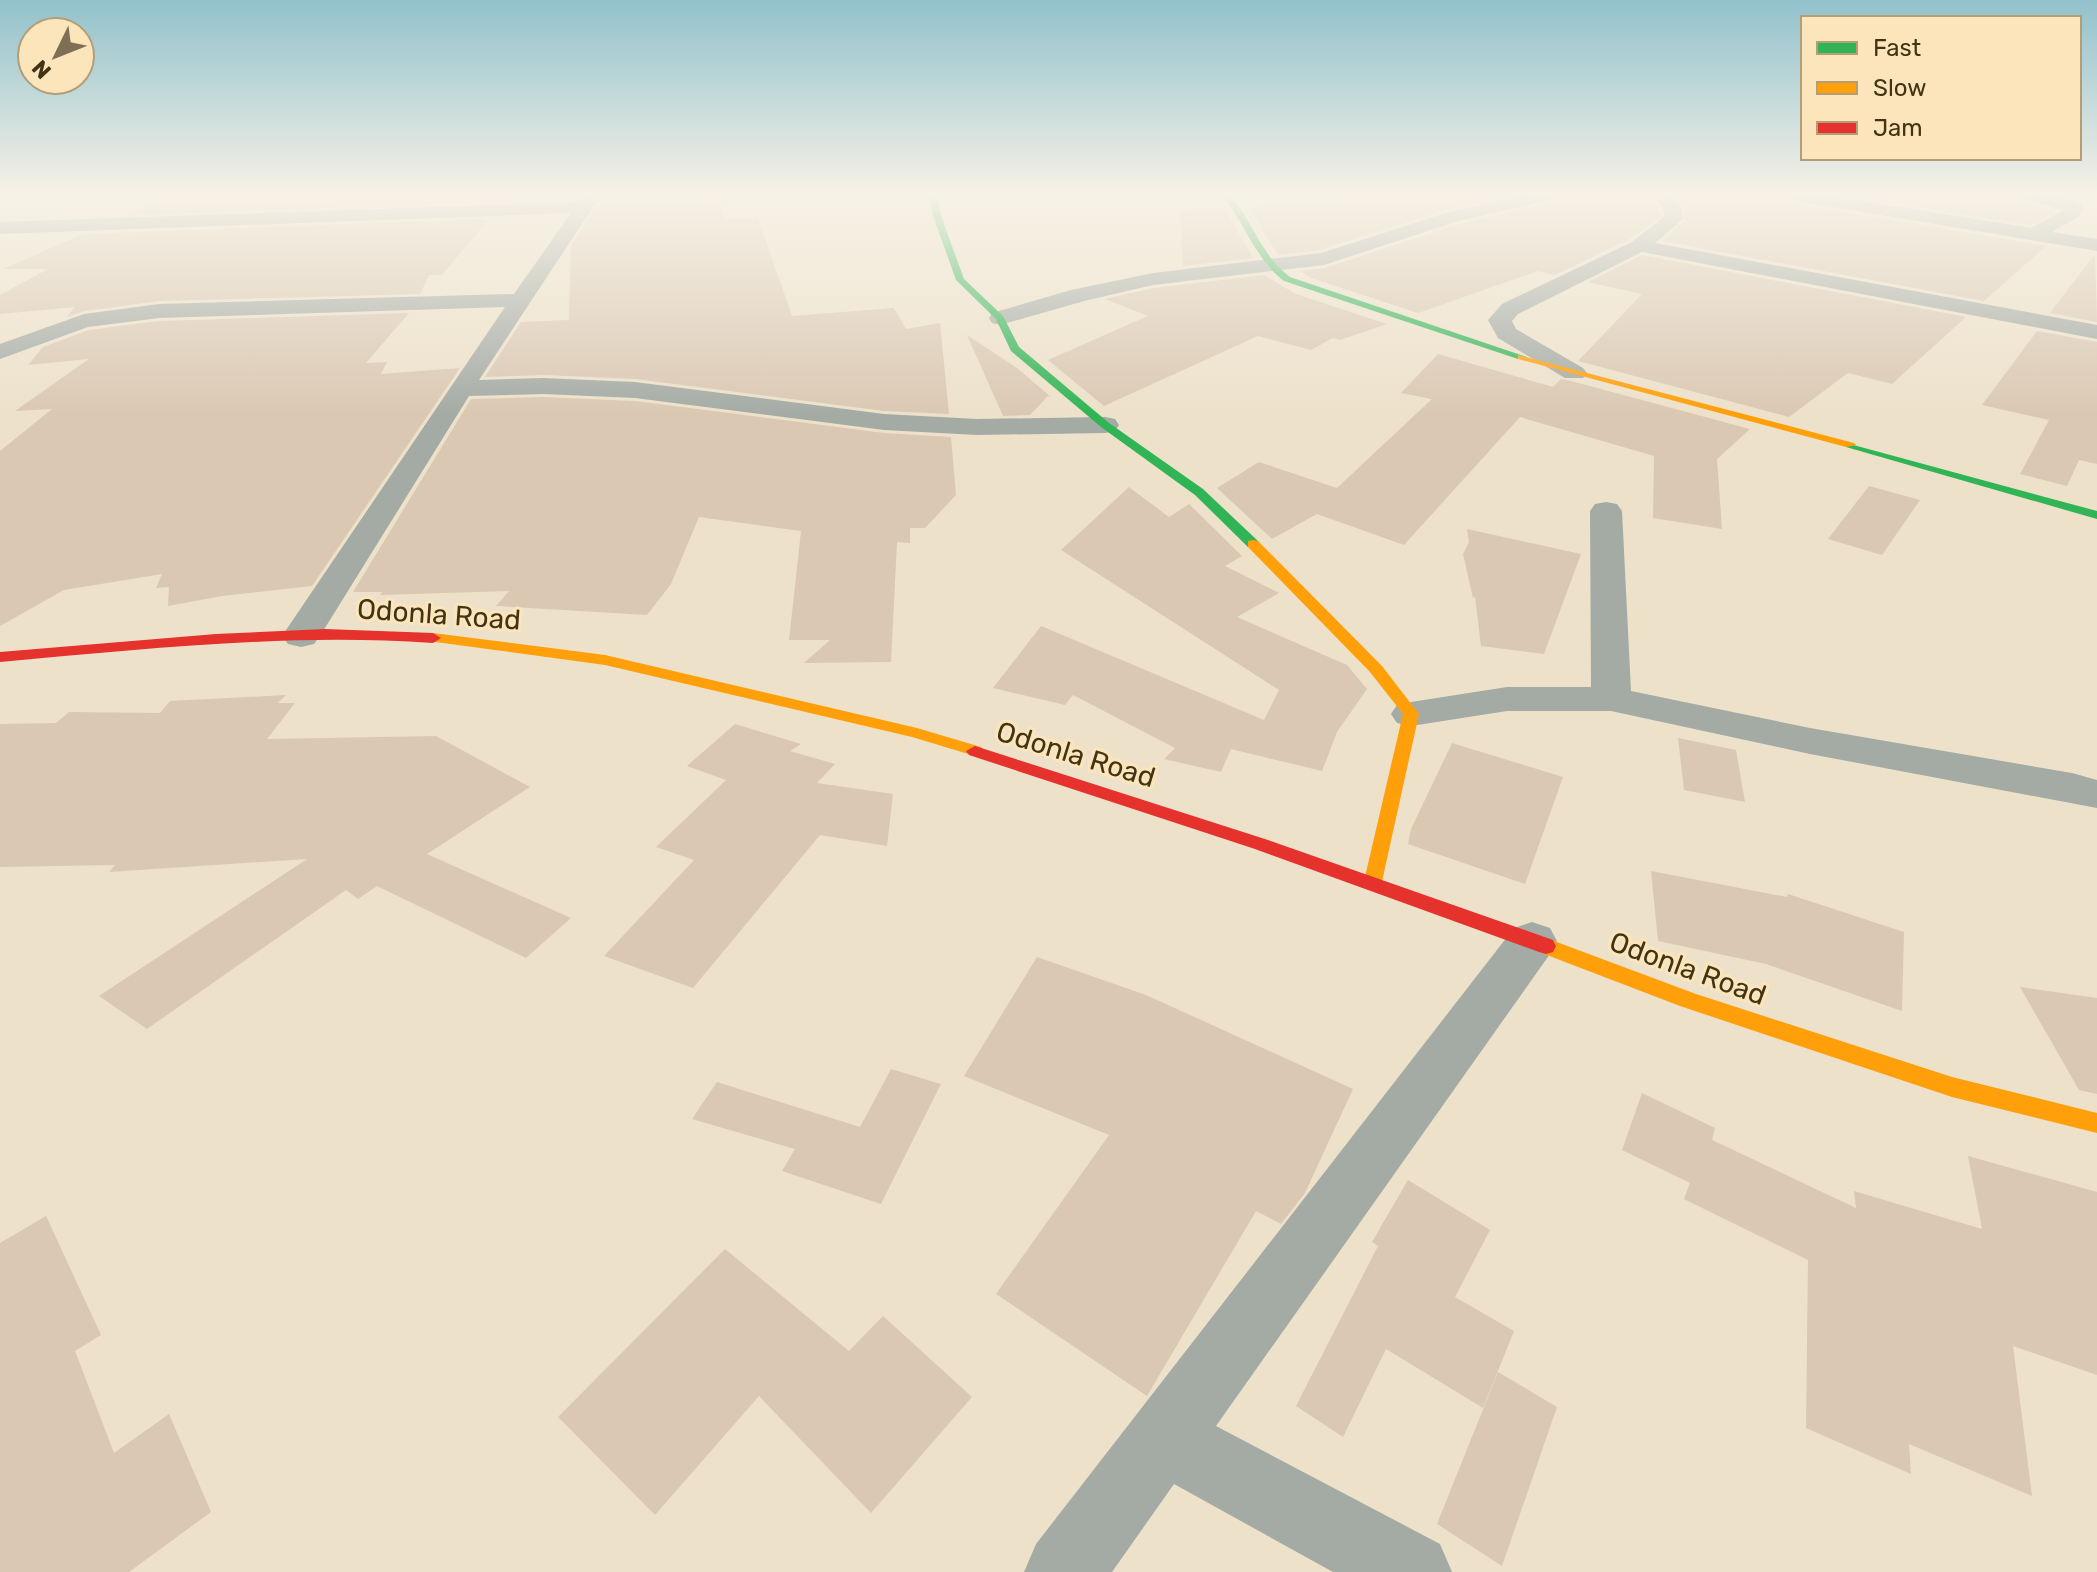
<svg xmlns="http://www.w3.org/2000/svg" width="2097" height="1572" viewBox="0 0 2097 1572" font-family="Rubik,sans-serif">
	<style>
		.building { fill: #dac8b3 }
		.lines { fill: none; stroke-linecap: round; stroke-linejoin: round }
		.street { fill: #a4aba5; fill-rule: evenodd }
		.fast { fill: #30b455; fill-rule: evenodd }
		.slow { fill: #ff9f0a; fill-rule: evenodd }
		.jam { fill: #e5322d; fill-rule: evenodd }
		.labels { text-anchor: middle; stroke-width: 6; stroke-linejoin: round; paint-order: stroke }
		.street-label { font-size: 28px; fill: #423315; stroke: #fce5bb }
	</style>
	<rect width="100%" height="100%" fill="#ede1ca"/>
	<g class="building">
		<polygon points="171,195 509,195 504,202 127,215"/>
		<polygon points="1344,195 1513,195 1445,210 1320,250 1278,255 1249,207 1343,204"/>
		<polygon points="1561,195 1657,195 1654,200 1661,216 1630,239 1555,275 1538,271 1418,313 1314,279 1300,271 1325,268 1459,224 1556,202"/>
		<polygon points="1681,195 1779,195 1790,203 2046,246 1984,301 1662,241 1685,221 1684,206 1679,200"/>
		<polygon points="1842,195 2016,195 2021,202 2056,211 2030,225"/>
		<polygon points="722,199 723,219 758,218 792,316 894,308 906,329 940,323 949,414 884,411 635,379 543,375 485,377 521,322 569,320 571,246 597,206"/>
		<polygon points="1224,208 1253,258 1183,266 1180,210"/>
		<polygon points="489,219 442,275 429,275 420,294 159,301 84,311 67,317 75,307 0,314 0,295 48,269 3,269 83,234"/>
		<polygon points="2095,254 2097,322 2050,313"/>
		<polygon points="1642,255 1966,317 1892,384 1848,373 1789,417 1578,361 1642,294 1588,282"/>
		<polygon points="1264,275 1296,294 1387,324 1340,340 1333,338 1311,350 1258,336 1104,406 1048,360 1148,316 1105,299 1154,288"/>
		<polygon points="409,313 366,363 387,362 381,374 460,368 312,586 222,596 168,606 169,587 156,588 162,574 64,590 0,626 0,451 52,409 15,411 89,359 28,365 43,347 89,330 159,321"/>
		<polygon points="2037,331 2097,342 2097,464 2079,460 2067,486 2020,474 2049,420 1982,405"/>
		<polygon points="967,335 1017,368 1051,397 1048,396 1030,415 1003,416"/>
		<polygon points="1438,354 1553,387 1561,379 1571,381 1750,429 1717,459 1722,529 1653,518 1654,456 1520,417 1404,545 1317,514 1272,539 1217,488 1259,462 1337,488 1432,399 1401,393"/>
		<polygon points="543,397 635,401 884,433 951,437 956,495 925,528 910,528 910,543 897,542 891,662 804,663 830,640 789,640 801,531 699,517 671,584 647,615 496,606 509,591 380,595 382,592 353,592 471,399"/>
		<polygon points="1869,486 1920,500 1882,555 1828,539"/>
		<polygon points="1129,487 1169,517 1189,504 1242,556 1225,566 1279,593 1237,617 1347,665 1367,689 1337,732 1322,771 1231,749 1221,772 1164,759 1175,748 1073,695 1065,705 993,688 1041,626 1264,720 1279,690 1061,550"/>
		<polygon points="1467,529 1581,554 1544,654 1481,646 1475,597 1473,598 1463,554 1469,542"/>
		<polygon points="286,695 278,703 295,703 267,739 436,736 530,787 427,854 571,918 526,958 377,886 358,899 346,890 147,1029 99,996 307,859 109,872 115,865 0,867 0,724 56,723 69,712 160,713 170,701"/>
		<polygon points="735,724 801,744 790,751 835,764 817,783 893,794 887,846 820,835 693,988 604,956 694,860 656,847 726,780 687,766"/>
		<polygon points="1678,738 1736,750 1745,802 1684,790"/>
		<polygon points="1452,743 1563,777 1525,884 1408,844 1411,829"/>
		<polygon points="1651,871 1787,897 1788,894 1904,932 1902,1011 1766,964 1658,941"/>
		<polygon points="1037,957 1146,995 1353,1089 1305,1193 1281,1224 1256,1211 1147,1396 996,1294 1109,1135 964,1076"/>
		<polygon points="2020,987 2097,998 2097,1094 2079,1090"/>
		<polygon points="891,1069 941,1084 881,1204 782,1171 795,1149 692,1119 717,1082 860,1127"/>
		<polygon points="1642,1093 1715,1128 1712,1140 1856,1208 1854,1191 1982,1229 1968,1156 2097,1192 2097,1375 2013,1346 2032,1496 1909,1444 1911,1474 1806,1428 1808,1260 1684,1199 1690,1183 1622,1150"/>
		<polygon points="1408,1180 1490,1230 1455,1297 1514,1331 1483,1408 1386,1349 1343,1437 1296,1406 1378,1246 1372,1242"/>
		<polygon points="46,1216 101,1335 75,1351 114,1453 169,1414 211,1512 129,1572 0,1572 0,1243"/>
		<polygon points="725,1249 849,1351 883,1316 972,1397 871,1513 759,1396 655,1515 558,1417"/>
		<polygon points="1498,1372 1557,1407 1502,1566 1437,1524"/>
	</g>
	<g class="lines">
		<g class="street">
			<polygon points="583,195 601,195 479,380 543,378 635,382 884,414 977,419 1105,417 1115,419 1119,425 1115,431 1105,433 977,435 884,430 635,398 543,394 469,396 320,636 314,644 301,647 288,644 282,636 505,307 159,318 88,327 0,359 0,344 84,314 159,304 514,294 571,213 0,234 0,222 579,202"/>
			<polygon points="1526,195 1558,195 1555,199 1458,221 1324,265 1153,285 1084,301 1000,325 992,323 989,318 992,313 1071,290 1153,273 1321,253 1446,213"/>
			<polygon points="1660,195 1678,195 1675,200 1681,207 1683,219 1655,243 2097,325 2097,339 1642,252 1518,314 1512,321 1516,329 1583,368 1587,373 1583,378 1565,378 1498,338 1488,320 1502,304 1632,242 1664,217 1663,208 1657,200"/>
			<path d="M1782 195H1823L2031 228 2064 210 2022 199 2019 195C2041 195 2068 191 2084 208L2078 217 2052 232 2097 239V251L1791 200Z"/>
			<polygon points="1606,502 1617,504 1622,511 1631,691 1810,728 2072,773 2097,780 2097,808 1810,754 1611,711 1507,711 1411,726 1397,723 1391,714 1397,705 1411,702 1507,687 1591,687 1590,511 1595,504"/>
			<polygon points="1532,922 1550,928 1557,941 1550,954 1216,1426 1440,1544 1452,1572 1333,1572 1174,1484 1112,1572 1024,1572 1036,1544 1514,928"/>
		</g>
		<g class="fast">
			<polygon points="929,195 937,195 941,216 964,279 1003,316 1019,347 1109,423 1203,489 1258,541 1258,547 1248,547 1195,495 1101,427 1011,351 996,319 956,280 933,216"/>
			<path d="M1222 195H1230C1253 221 1261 256 1290 277L1527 357 1518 359 1284 281C1255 259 1245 223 1222 195Z"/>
			<polygon points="1846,443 2097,511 2097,519 1846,447"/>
		</g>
		<g class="slow">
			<polygon points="1518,355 1854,443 1856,445 1846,447 1518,359"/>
			<polygon points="1253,540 1258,541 1382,666 1419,714 1381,886 1367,886 1364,881 1403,714 1370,672 1248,547 1248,541"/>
			<polygon points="433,633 605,655 917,728 981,747 984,751 975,756 912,737 605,665 428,641 428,635"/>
			<polygon points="1546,938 1696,994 1952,1077 2097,1113 2097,1133 1952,1097 1680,1006 1539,952 1536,946 1539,940"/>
		</g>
		<g class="jam">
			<path d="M325 629 433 633 441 638 433 643C288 633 145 649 0 662V652L216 634Z"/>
			<polygon points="975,746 1268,840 1553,940 1556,946 1553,952 1546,954 1539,952 1255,849 969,755 966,751"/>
		</g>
	</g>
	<linearGradient id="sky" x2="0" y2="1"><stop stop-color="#92c1cc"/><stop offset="0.47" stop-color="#f7f2e7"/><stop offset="1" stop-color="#f7f2e7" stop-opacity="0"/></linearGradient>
	<rect width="2097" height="415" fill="url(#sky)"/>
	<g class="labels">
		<g class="street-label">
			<text transform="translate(439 614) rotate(4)" y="10">Odonla Road</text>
			<text transform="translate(1076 754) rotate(17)" y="10">Odonla Road</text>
			<text transform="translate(1688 968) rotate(20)" y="10">Odonla Road</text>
		</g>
	</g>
	<rect x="1801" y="16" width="280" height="144" fill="#fce5bb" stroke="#b29e79" stroke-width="2"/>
	<rect x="1817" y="42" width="40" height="12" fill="#30b455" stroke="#b29e79" stroke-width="2"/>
	<text x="1873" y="56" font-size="24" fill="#423315">Fast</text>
	<rect x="1817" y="82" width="40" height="12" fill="#ff9f0a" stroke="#b29e79" stroke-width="2"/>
	<text x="1873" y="96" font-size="24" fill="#423315">Slow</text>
	<rect x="1817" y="122" width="40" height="12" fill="#e5322d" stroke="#b29e79" stroke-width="2"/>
	<text x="1873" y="136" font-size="24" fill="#423315">Jam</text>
	<g transform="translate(56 56) rotate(227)"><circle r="38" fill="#fce5bb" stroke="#b29e79" stroke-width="2"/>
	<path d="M0-6L14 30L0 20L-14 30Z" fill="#7e7054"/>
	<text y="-12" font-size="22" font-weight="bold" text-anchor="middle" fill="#423315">N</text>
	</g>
</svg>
